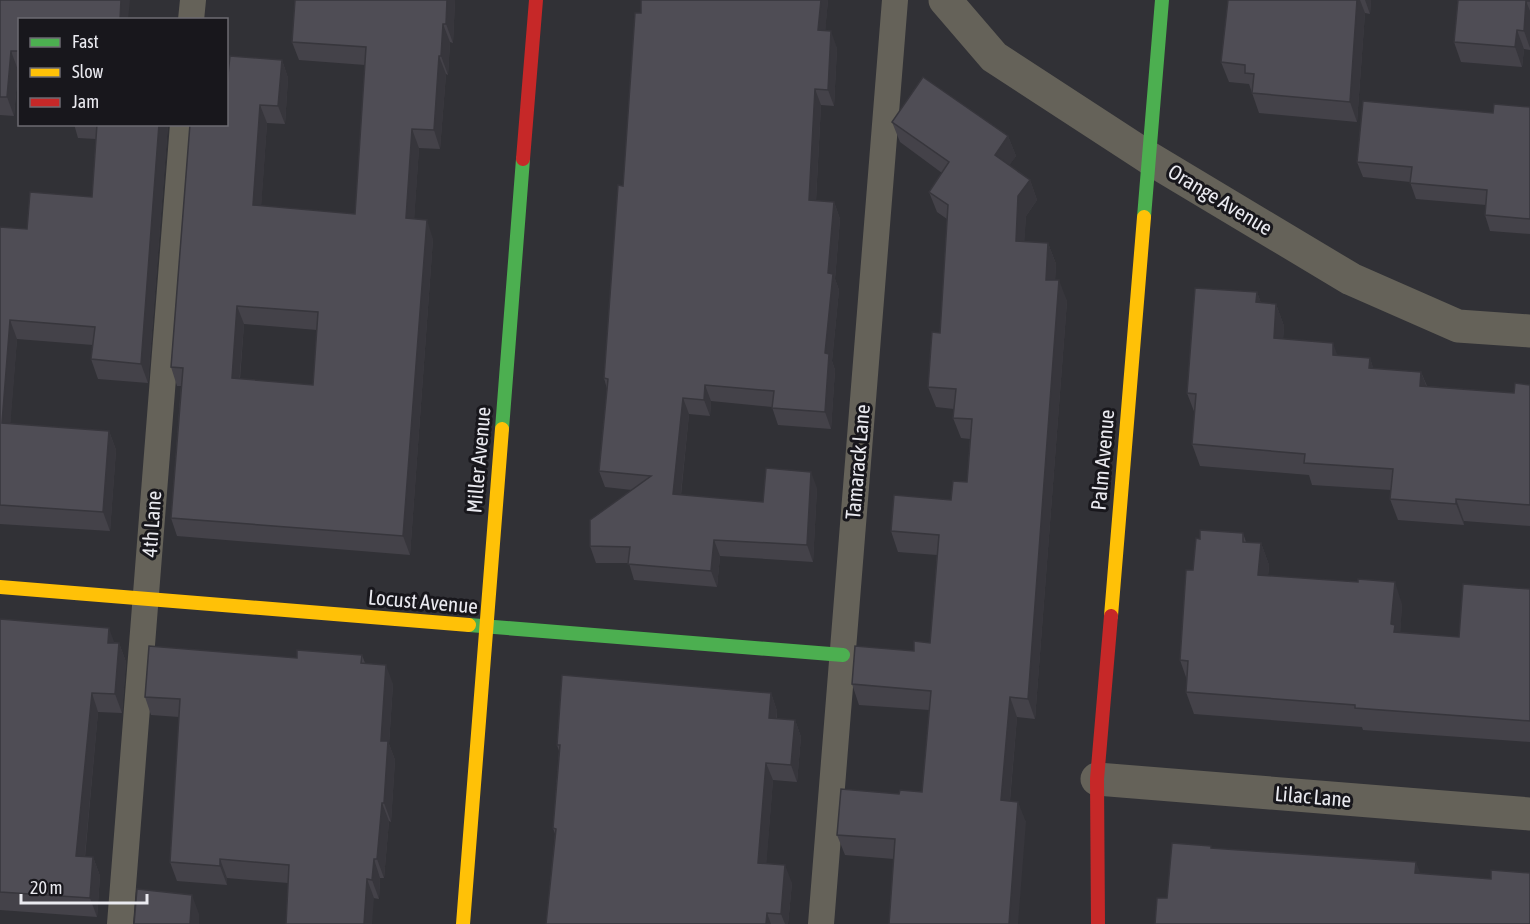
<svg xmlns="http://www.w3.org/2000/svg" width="1530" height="924" viewBox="0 0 1530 924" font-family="'Asap Condensed',sans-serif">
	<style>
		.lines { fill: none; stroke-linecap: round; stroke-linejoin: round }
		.lane { stroke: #656259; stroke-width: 26 }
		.street { stroke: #656259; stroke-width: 33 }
		.fast { stroke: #4caf50; stroke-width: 14 }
		.slow { stroke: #ffc107; stroke-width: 14 }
		.jam { stroke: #c62828; stroke-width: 14 }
		.wall { fill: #444249; fill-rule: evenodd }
		.shaded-wall { fill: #37363c }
		.building { fill: #4f4d55; stroke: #37363c; stroke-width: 1.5; fill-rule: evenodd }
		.labels { text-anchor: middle; stroke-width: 6; stroke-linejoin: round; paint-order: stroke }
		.street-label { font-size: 21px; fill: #eaeaf0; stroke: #18171c }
	</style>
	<rect width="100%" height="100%" fill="#313136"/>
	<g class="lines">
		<g class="lane">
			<polyline points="191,20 193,0"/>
			<polyline points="120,924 183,124"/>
			<polyline points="821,924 895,0"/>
		</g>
		<g class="street">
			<polyline points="945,0 994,57 1149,158 1351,279 1458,326 1530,331"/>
			<polyline points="1097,779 1530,814"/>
		</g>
		<g class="fast">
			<polyline points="1144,217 1162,0"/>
			<polyline points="502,429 523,159"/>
			<polyline points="469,625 843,655"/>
		</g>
		<g class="slow">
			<polyline points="0,587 469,625"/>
			<polyline points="1111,616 1144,217"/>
			<polyline points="463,924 502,429"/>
		</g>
		<g class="jam">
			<polyline points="523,159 536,0"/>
			<polyline points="1098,924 1097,779 1111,616"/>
		</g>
	</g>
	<g class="wall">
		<polygon points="0,0 20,20 20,70 18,70 14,116 0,115"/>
		<path d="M455 0 453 43 450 42 448 75 446 74 440 149 419 148 414 219 433 239 410 555 177 536 171 518 181 386H177L171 367 190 124 282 60 288 78 285 124 267 123 261 206 355 214 365 65 299 60 292 42ZM244 324 317 330 313 385 240 379Z"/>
		<polygon points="641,0 828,0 825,31 837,48 834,106 821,105 816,201 834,202 840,219 835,279 839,290 832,361 835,370 831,429 778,425 772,407 711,401 710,416 689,414 681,495 763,502 817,488 813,562 720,556 717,587 634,580 629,563 596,563 590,546 632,490 605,487 599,471 607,389 604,378 641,13"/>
		<polygon points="1228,0 1371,0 1370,14 1365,13 1357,122 1259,113 1249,84 1229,82 1221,62"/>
		<polygon points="1458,0 1530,0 1530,50 1524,49 1522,67 1461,62 1454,42"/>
		<polygon points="1530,107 1530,234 1490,231 1485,215 1486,205 1416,199 1410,182 1363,177 1357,162 1493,113"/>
		<polygon points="892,122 1008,136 1016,156 1009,165 1030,180 1037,200 1026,216 1024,242 1048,243 1056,264 1055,280 1067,301 1035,719 1017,717 1010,801 1026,822 894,859 845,855 837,835 899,794 922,792 929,710 859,705 852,684 930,643 937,555 898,552 891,531 951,500 967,482 970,439 961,438 953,418 954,409 936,407 928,387 940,333 947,219 937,212 929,192 942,173 900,142"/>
		<polygon points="74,124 168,124 148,383 98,379 91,359 93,345 17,339 10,424 109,431 116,450 110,531 0,524 0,227 27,229 92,197 96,139 78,138"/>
		<polygon points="1257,292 1261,303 1276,304 1284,326 1283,339 1338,355 1370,358 1373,368 1421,372 1427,386 1514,393 1530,385 1530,526 1464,521 1464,525 1398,520 1390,499 1391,490 1312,485 1309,475 1200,466 1192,444 1195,414 1187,393"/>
		<polygon points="1243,533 1246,542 1261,543 1269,565 1268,576 1402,604 1400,633 1459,637 1530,589 1530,742 1363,730 1362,727 1194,714 1186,692 1187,680 1180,660 1193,570 1200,539"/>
		<polygon points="0,619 119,643 126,662 122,713 98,712 85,857 93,857 100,876 97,917 0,910"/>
		<polygon points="362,655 365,663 393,684 389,744 395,760 391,822 389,821 384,878 380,878 379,899 288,883 227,878 227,885 177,881 170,862 179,717 151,715 145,697 297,658"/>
		<polygon points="771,693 777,711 777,719 795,720 801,737 797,782 773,780 766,864 792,883 788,924 546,924 555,834 553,828 559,751 557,745"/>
	</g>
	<g class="shaded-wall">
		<polygon points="121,0 130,0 128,20 120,20"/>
		<polygon points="447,0 455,0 453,43 446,24"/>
		<polygon points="821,0 828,0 824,47 818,30"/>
		<polygon points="1357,0 1360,0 1365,13 1357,122 1350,102"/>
		<polygon points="1365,0 1371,0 1370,14"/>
		<polygon points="1526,1 1530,11 1530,48 1524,31"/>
		<polygon points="443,24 450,42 448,75 441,56"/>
		<polygon points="1517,30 1524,49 1522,67 1515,47"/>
		<polygon points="831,31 837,48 834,106 828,90"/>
		<polygon points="11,51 18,70 14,116 7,97"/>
		<polygon points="439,56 446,74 440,149 434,130"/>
		<polygon points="282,60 288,78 285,124 278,106"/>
		<polygon points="815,89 821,105 815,217 809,200"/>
		<polygon points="260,105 267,123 260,224 253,205"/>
		<polygon points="159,124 168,124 148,383 141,364"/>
		<polygon points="412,129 419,148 413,237 406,218"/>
		<polygon points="1008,136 1016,156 1002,176 995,155"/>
		<polygon points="1030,180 1037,200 1026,216 1023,262 1016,241 1018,196"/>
		<polygon points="834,202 840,219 835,279 839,290 832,361 835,370 831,429 825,412 825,353 828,273"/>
		<polygon points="427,220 433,239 410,555 403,536"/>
		<polygon points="1048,243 1056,264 1054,300 1046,280"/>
		<polygon points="1059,280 1067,301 1035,719 1028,699"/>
		<polygon points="1257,292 1265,314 1256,302"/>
		<polygon points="1276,304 1284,326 1282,360 1274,338"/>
		<polygon points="237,306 244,324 238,397 232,378"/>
		<polygon points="10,320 17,339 9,442 2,423"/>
		<polygon points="1333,343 1341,365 1333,355"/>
		<polygon points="1370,358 1377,380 1369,368"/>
		<polygon points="1421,372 1429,393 1420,386"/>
		<polygon points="705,385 711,401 710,416 704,400"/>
		<polygon points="683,398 689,414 679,511 673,494"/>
		<polygon points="109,431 116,450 110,531 103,512"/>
		<polygon points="811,472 817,488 813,562 807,545"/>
		<polygon points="1456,499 1464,521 1464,525 1456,504"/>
		<polygon points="714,540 720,556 717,587 711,571"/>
		<polygon points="1261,543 1269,565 1266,597 1258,575"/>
		<polygon points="1395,582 1402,604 1400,638 1402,654 1391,624"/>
		<polygon points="109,628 116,647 108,643"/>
		<polygon points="119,643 126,662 122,713 115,694"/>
		<polygon points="386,665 393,684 389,744 395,760 391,822 384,803 381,741"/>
		<polygon points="92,693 98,712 83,875 76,856"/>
		<polygon points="771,693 777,711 775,736 769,718"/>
		<polygon points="1010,697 1017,717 1008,821 1001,800"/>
		<polygon points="795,720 801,737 797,782 791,765"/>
		<polygon points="766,763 773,780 765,881 758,863"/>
		<polygon points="1018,802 1026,822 1018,924 1009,924"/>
		<polygon points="382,803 389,821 384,878 377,859"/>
		<polygon points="93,857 100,876 97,917 90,898"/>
		<polygon points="220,859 227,878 227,885 220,866"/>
		<polygon points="374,859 380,878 379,899 372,880"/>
		<polygon points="1416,862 1423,880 1415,873"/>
		<polygon points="785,865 792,883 788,924 785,924 781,914"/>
		<polygon points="367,879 374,898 372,924 364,924"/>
		<polygon points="192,895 199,914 199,924 190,924"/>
		<polygon points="767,913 771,924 766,924"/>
	</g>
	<g class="building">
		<polygon points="0,0 121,0 120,20 20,20 20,51 11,51 7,97 0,97"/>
		<path d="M295 0H447L446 24H443L441 56H439L434 130 412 129 406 218 427 220 403 536 171 518 183 368 171 367 190 124H226V93L230 56 282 60 278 106 260 105 253 205 355 214 366 47 292 42ZM237 306 318 312 313 385 232 378Z"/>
		<polygon points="641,0 821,0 818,30 831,31 828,90 815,89 809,200 834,202 828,273 833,274 825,353 829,354 825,412 772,408 774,391 705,385 704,400 683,398 673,494 763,502 766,468 811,472 807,545 714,540 711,571 628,564 630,547 590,546 590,520 651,476 599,471 608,379 604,378 618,185 623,186 635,13 641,13"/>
		<polygon points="1228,0 1357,0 1350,102 1252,93 1254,74 1245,73 1245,65 1221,62"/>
		<polygon points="1458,0 1530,0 1530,1 1526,1 1524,31 1517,30 1515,47 1454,42"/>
		<polygon points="923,77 1008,136 995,155 1030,180 1018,196 1016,241 1048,243 1046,280 1059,280 1028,699 1010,697 1001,800 1018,802 1009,924 889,924 895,839 837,835 841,789 899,794 900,790 922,792 931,691 852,684 855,646 914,651 914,641 930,643 939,535 891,531 894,495 951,500 953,481 967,482 972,419 953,418 956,389 928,387 932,332 940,333 948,205 929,192 949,162 892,122"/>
		<polygon points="1363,101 1493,113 1494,104 1530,107 1530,219 1485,215 1487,190 1410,183 1412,167 1357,162"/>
		<polygon points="97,124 159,124 141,364 91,359 95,327 10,320 2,423 109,431 103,512 0,505 0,227 27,229 30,192 92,197"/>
		<polygon points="1195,288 1257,292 1256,302 1276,304 1274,338 1333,343 1333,355 1370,358 1369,368 1421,372 1420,386 1514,393 1515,383 1530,385 1530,505 1456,499 1456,504 1390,499 1393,469 1304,463 1305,454 1192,444 1196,394 1187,393"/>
		<polygon points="1200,530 1243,533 1243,542 1261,543 1258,575 1358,582 1358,579 1395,582 1391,624 1395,625 1394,632 1459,637 1463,584 1530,589 1530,721 1355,708 1355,705 1186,692 1188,661 1180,660 1186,570 1193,570 1196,538 1200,539"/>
		<polygon points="0,619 109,628 108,643 119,643 115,694 92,693 76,856 93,857 90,898 0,892"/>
		<polygon points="149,646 297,658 297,650 362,655 361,663 386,665 381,741 388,741 384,803 382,803 377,859 374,859 372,880 367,879 364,924 286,924 289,865 220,859 220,866 170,862 180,699 145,697"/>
		<polygon points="562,675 771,693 769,718 795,720 791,765 766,763 758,863 785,865 781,914 767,913 766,924 546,924 556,829 553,828 560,745 557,745"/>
		<polygon points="1172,843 1211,846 1211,848 1416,862 1415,873 1491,879 1491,870 1530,873 1530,924 1155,924 1157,898 1167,898"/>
		<polygon points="137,889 192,895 190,924 134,924"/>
	</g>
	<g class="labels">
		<g class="street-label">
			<text transform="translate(1220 200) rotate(31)" y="7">Orange Avenue</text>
			<text transform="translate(479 460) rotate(-85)" y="7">Miller Avenue</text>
			<text transform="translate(1103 460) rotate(-85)" y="7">Palm Avenue</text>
			<text transform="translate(858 462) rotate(-85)" y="7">Tamarack Lane</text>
			<text transform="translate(152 524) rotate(-86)" y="7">4th Lane</text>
			<text transform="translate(423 602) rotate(5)" y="7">Locust Avenue</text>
			<text transform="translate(1313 797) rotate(5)" y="7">Lilac Lane</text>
		</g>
	</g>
	<rect x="18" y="18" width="210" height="108" fill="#18171c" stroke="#6c6b71" stroke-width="1.5"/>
	<rect x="30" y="38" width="30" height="9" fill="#4caf50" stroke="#6c6b71" stroke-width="1.5"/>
	<text x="72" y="48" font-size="18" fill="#eaeaf0">Fast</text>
	<rect x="30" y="68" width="30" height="9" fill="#ffc107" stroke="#6c6b71" stroke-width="1.5"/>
	<text x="72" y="78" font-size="18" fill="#eaeaf0">Slow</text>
	<rect x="30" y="98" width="30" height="9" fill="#c62828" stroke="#6c6b71" stroke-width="1.5"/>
	<text x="72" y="108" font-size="18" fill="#eaeaf0">Jam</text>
	<path d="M21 894v9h126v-9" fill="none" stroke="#eaeaf0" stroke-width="3"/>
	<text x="30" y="894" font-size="18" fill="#eaeaf0" stroke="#18171c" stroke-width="4.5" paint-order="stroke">20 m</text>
</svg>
